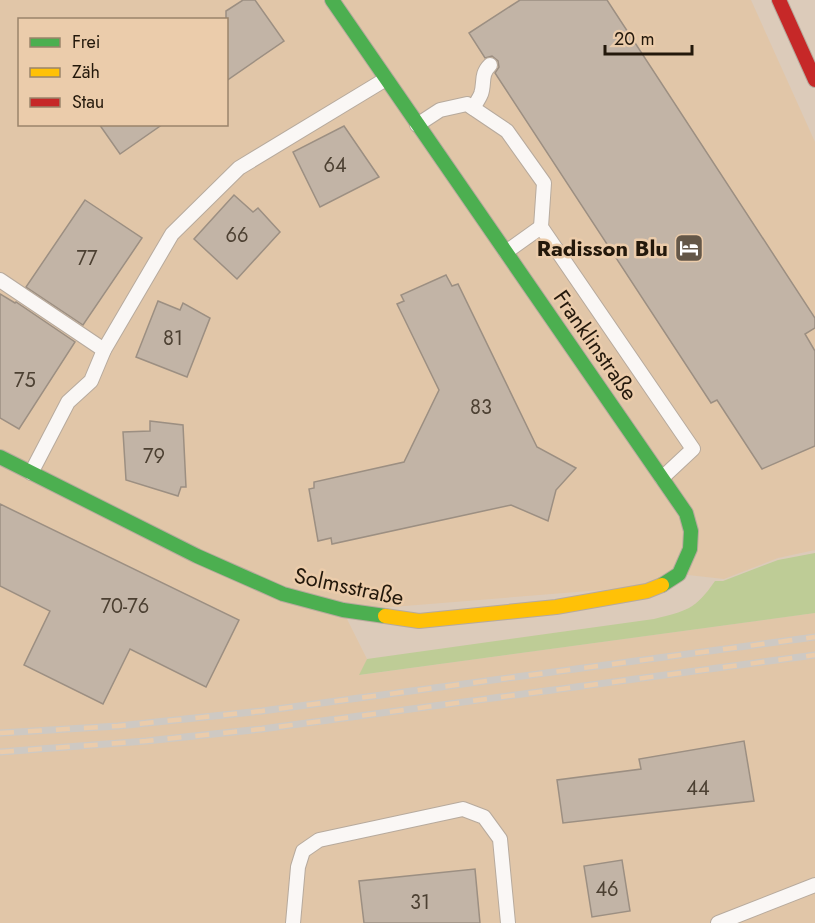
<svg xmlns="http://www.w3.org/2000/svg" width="815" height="923" viewBox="0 0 815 923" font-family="Jost,sans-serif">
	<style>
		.built { fill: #e1c6a8; fill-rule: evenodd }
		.green { fill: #becc96 }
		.building { fill: #c2b4a6; stroke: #9c8f82; stroke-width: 1.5 }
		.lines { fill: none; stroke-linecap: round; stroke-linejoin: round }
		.lane-casing { stroke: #b7aa9d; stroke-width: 16 }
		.fast-casing { stroke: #b7aa9d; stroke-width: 16 }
		.slow-casing { stroke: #b7aa9d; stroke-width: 16 }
		.jam-casing { stroke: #b7aa9d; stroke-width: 16 }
		.lane { stroke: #faf7f5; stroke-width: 14 }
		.fast { stroke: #4caf50; stroke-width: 14 }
		.slow { stroke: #ffc107; stroke-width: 14 }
		.jam { stroke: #c62828; stroke-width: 14 }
		.rail-casing { stroke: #cec9c3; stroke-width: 7 }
		.rail { stroke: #ebccab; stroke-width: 4.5; stroke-dasharray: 14; stroke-linecap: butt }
		.labels { text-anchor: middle; stroke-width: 5; stroke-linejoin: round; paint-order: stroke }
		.number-label { font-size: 20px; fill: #4c4032 }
		.poi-label { font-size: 22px; font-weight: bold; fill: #23180b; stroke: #ebccab; text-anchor: end }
		.street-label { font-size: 22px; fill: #23180b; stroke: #ebccab }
	</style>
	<rect width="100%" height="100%" fill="#dccbba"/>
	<path class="built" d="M0 0H751L815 142V550L778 558 724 579 679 574 663 585 343 611 367 659 360 675 815 613V923H0ZM20 20H226V124H20Z"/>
	<path class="green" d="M815 553V613L359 675 367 659 654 619C686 611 695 610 715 581H723L778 560Z"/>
	<g class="building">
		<polygon points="243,0 255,0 284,41 226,81 226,11"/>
		<polygon points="520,0 607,0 815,318 815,328 805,334 815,351 815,446 762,469 717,400 711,403 495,73 499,67 498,61 492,56 485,58 469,33"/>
		<polygon points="99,124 163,124 120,154"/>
		<polygon points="344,126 379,177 320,207 293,152"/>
		<polygon points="234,195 253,212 258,208 280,232 237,279 194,239"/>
		<polygon points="85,200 142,238 83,325 26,287"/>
		<polygon points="446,275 452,286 458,284 537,447 576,468 556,490 548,521 511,505 332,544 331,538 318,541 309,489 314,488 314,482 404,462 439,390 397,304 404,301 401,295"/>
		<polygon points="0,294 15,303 16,302 75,342 19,429 0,418"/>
		<polygon points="158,301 180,310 183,303 210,318 187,377 136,357"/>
		<polygon points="150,421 183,425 186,487 181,487 178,496 126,480 123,432 150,431"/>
		<polygon points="0,504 239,620 206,687 130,649 103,704 24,665 50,611 0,586"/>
		<polygon points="744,741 754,801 563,823 557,780 641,769 639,759"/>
		<polygon points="622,860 630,911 592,917 584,866"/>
		<polygon points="475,869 480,923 364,923 359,881"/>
	</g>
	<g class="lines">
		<g class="lane-casing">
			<g id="lane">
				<path d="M473 108C476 103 479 99 481 94 485 83 480 75 490 65"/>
				<polyline points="417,125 440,110 467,104 507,131 544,183 541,227 693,449 662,478"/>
				<polyline points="506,252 541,227"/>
				<polyline points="0,280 104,350"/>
				<polyline points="31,473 68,402 91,381 104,350 172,234 239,168 386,79"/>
				<polyline points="293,923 298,867 303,851 319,840 463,809 484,817 500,839 508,923"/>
				<polyline points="718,923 815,885"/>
			</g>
		</g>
		<g class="fast-casing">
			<g id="fast">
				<polyline points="332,0 686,513 691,531 690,549 679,574 662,585"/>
				<polyline points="0,457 197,556 283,594 343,610 385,616"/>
			</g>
		</g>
		<g class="slow-casing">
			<polyline id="slow" points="385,616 419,621 556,607 647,591 662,585"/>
		</g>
		<g class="jam-casing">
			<polyline id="jam" points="779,0 815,80"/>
		</g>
		<use href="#lane" class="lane"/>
		<use href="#fast" class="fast"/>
		<use href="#slow" class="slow"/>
		<use href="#jam" class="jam"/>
		<g class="rail-casing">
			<g id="rail">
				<polyline points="0,733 118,726 262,711 815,637"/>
				<polyline points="0,752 146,741 262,729 815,655"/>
			</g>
		</g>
		<use href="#rail" class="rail"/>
	</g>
	<defs>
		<g id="hotel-square" transform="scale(1.5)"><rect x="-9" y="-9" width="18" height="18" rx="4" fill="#645748" stroke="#ebccab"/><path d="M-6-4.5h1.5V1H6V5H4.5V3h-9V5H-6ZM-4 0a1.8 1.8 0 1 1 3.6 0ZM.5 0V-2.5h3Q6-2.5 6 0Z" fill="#fff"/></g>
	</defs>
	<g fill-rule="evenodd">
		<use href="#hotel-square" x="689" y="248"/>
	</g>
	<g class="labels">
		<g class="number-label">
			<text x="335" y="172">64</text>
			<text x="237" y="242">66</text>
			<text x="87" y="265">77</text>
			<text x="173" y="345">81</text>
			<text x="25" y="387">75</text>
			<text x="481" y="414">83</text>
			<text x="154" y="463">79</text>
			<text x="125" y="613">70-76</text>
			<text x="698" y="795">44</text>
			<text x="607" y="896">46</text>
			<text x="420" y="909">31</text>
		</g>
		<g class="poi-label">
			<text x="668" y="256">Radisson Blu</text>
		</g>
		<g class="street-label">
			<text transform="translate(596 345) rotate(55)" y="8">Franklinstraße</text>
			<text transform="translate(349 586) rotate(12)" y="8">Solmsstraße</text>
		</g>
	</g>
	<rect x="18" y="18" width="210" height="108" fill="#ebccab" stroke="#9b846b" stroke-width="1.5"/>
	<rect x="30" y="38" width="30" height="9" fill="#4caf50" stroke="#9b846b" stroke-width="1.5"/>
	<text x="72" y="48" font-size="18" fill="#23180b">Frei</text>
	<rect x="30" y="68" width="30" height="9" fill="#ffc107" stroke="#9b846b" stroke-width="1.5"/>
	<text x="72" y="78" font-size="18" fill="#23180b">Zäh</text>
	<rect x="30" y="98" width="30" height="9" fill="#c62828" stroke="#9b846b" stroke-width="1.5"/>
	<text x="72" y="108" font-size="18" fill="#23180b">Stau</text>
	<path d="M605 45v9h87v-9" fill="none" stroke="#23180b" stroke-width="3"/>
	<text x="614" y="45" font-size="18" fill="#23180b" stroke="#ebccab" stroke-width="4.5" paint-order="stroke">20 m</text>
</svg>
